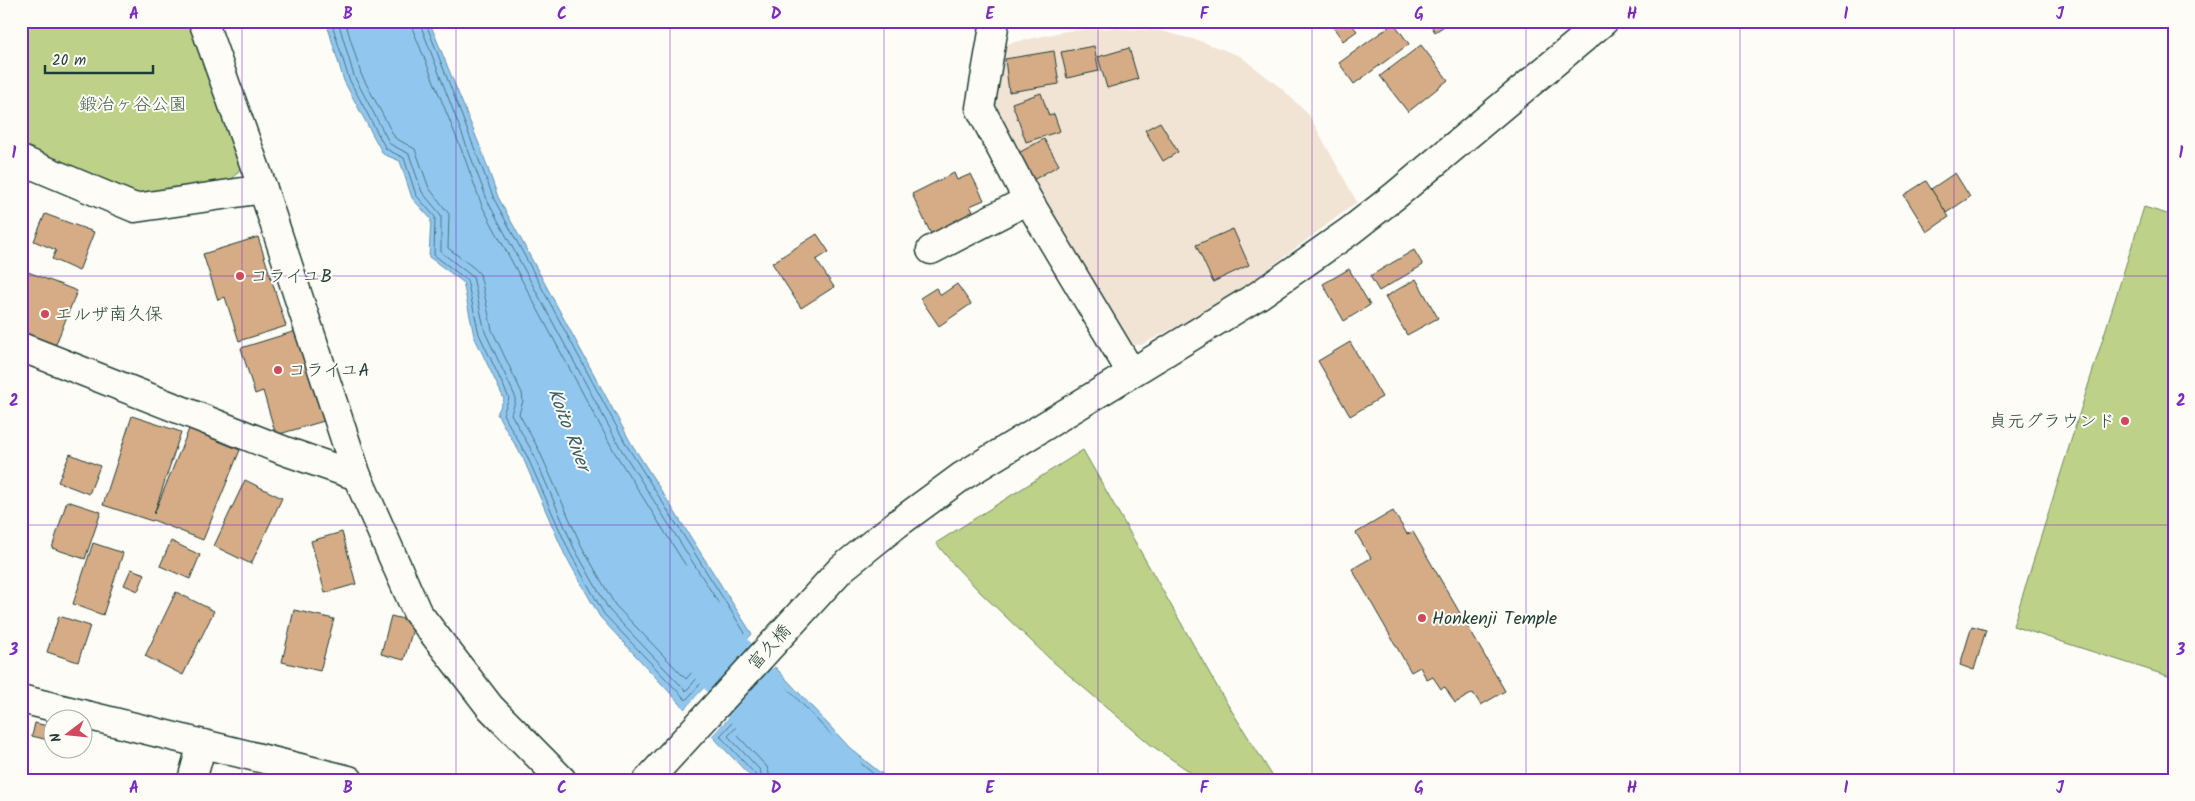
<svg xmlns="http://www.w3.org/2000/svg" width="2195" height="801" viewBox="0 0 2195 801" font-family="Kalam,'Klee One',sans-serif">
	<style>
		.built { fill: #f1e4d5 }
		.green { fill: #bdd288; stroke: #6e885e }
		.water { fill: #91c7ef; stroke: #6390a4 }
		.pier { fill: #fdfcf7 }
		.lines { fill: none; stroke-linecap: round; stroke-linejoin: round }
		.shore { stroke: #4d747f; stroke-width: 1 }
		.river { stroke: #91c7ef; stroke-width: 65 }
		.building { fill: #d6ac87; stroke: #1f3d34 }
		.minor-casing { stroke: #1f3d34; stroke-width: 31 }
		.minor { stroke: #fdfcf7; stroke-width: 28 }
		.grid { fill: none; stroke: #7b2cbf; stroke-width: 1; stroke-opacity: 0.55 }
		.poi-dot { fill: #d1495b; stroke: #fdfcf7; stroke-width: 2 }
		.labels { text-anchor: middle; stroke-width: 4; stroke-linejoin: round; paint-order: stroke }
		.park-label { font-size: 18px; fill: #466249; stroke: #fdfcf7 }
		.poi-label { font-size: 18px; fill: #1f3d34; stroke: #fdfcf7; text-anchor: start }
		.street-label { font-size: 18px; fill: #1f3d34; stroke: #fdfcf7 }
		.water-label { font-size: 19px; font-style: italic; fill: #3c6063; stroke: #fdfcf7 }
		.neatline { fill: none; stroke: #7b2cbf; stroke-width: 2 }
		.grid-label { font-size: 16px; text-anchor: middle; font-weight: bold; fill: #7b2cbf }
	</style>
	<rect width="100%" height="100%" fill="#fdfcf7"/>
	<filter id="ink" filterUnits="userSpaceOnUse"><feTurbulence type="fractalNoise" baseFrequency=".02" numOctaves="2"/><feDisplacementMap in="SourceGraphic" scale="10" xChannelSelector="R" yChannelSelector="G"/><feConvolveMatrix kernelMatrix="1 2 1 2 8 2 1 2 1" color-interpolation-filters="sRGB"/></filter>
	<g filter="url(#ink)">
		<polygon class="built" points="1113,28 1161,31 1200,41 1240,56 1281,88 1309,115 1357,202 1223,303 1141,345 1123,344 1003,139 996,109 1006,44 1066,31"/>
		<g class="green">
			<polygon points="21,21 191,21 243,165 230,182 132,195 21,145"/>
			<polygon points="2144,207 2174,216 2174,678 2013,626"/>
			<polygon points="1083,450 1223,697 1275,780 1202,780 1151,745 1050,659 981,593 954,565 936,543"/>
		</g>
		<g class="water">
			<polygon points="326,21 429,21 481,149 498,197 631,443 752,634 685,709 600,617 564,553 523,458 497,414 504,399 474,336 463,282 429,257 431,219 412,198 400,161 383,154 344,81"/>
			<polygon points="775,667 850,748 889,780 754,780 712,736"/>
		</g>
		<g class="pier">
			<polygon points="754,633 754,636 687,710 684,710"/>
			<polygon points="773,665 776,665 710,738 710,734"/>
		</g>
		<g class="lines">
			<g class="shore">
				<polyline points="331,21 349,79 386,149 404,158 416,195 435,217 434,255 467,280 479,334 509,398 503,414 527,456 569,551 604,614 686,700 745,633 627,446 494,199 425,21"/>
				<polyline points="338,21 354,76 390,144 409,154 422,192 441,215 441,252 473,277 485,332 515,396 515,402 511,414 533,453 574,548 609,610 686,691 737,632 621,449 488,202 419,21"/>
				<polyline points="345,21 361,74 395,138 415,149 429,188 449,214 448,248 474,268 480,274 492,330 522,393 523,401 519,414 539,450 581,545 615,605 686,679 727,631 615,453 482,206 464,156 413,30 411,21"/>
				<polyline points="757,780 755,774 720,736 775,675 847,752 881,780"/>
				<polyline points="763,780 760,770 728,736 775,685 843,757 871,780"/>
				<polyline points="771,780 767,767 738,736 775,696 837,762 859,780"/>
			</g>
			<polyline class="river" points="669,593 787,739 833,780"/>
		</g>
		<g class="building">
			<polygon points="1329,21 1349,21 1357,31 1343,41"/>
			<polygon points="1428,21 1452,21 1435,32"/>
			<polygon points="1394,23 1409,44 1354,84 1339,63"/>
			<polygon points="1421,45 1448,80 1408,112 1380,76"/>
			<polygon points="1094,46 1099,71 1067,78 1061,52"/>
			<polygon points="1129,48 1138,79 1107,88 1098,57"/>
			<polygon points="1054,51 1059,84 1009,92 1005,59"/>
			<polygon points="1041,93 1049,116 1054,114 1060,131 1026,142 1012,103"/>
			<polygon points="1160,122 1178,152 1163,161 1145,130"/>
			<polygon points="1044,139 1059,165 1028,183 1013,156"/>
			<polygon points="954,173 957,180 971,174 984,200 970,206 974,213 931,234 912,194"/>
			<polygon points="1955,173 1970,197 1946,213 1931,189"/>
			<polygon points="1926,181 1949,217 1927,232 1904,195"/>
			<polygon points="45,214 94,232 79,271 52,259 56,250 34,241"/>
			<polygon points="1233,229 1249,265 1213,282 1196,245"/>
			<polygon points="817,234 829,252 816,260 834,287 801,308 772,263"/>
			<polygon points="258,237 286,326 239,341 225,297 218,300 203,254"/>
			<polygon points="1414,250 1423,265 1379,291 1370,276"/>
			<polygon points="1349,269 1370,305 1344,321 1323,284"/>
			<polygon points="28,272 77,291 54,349 21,336 21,290"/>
			<polygon points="1416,279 1438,318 1407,335 1385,297"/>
			<polygon points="957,284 971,304 939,326 920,298 936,288 941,295"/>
			<polygon points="296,331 324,421 276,435 263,391 255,394 241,348"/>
			<polygon points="1350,342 1382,397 1350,416 1318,361"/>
			<polygon points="132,416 181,432 154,514 189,429 240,450 203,540 153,520 152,521 103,505"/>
			<polygon points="70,454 100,466 89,494 58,482"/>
			<polygon points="245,480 282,498 251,564 214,546"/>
			<polygon points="67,501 101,512 85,559 52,548"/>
			<polygon points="1393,511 1407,534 1413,532 1505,691 1481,705 1473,693 1455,703 1445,687 1441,689 1433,677 1427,680 1420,667 1411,672 1352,569 1371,558 1356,533"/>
			<polygon points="21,524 28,527 21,545"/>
			<polygon points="342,532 356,584 325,593 311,541"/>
			<polygon points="171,541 200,555 190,579 160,566"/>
			<polygon points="93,543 123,553 103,615 73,604"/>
			<polygon points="131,569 145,574 138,591 124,585"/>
			<polygon points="176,592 214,611 183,675 145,656"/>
			<polygon points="294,610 334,619 320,671 282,662"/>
			<polygon points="59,616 90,626 78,662 47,652"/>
			<polygon points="391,616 415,622 404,660 381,654"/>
			<polygon points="1972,626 1986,630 1974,670 1960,665"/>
			<polygon points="35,723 52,727 52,741 32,736"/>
		</g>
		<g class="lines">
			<g class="minor-casing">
				<g id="minor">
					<polyline points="203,21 263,189 357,476 417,612 490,707 562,780"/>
					<polyline points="995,21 980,108 1028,200 1131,372"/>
					<polyline points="21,160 135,208 263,189"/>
					<polyline points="931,250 1028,200"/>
					<polyline points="21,347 285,451 357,476"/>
					<polyline points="21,699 349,780"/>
					<polyline points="192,780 202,744"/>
					<polyline points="648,780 841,569 897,524 961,477 1259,295 1350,231 1396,195 1604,21"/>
				</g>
			</g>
			<use href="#minor" class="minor"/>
		</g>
	</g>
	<path class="grid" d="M242 21V780M456 21V780M670 21V780M884 21V780M1098 21V780M1312 21V780M1526 21V780M1740 21V780M1954 21V780M21 276H2174M21 525H2174"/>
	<g class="poi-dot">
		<circle cx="240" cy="276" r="5"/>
		<circle cx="45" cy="314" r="5"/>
		<circle cx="278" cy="370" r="5"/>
		<circle cx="2125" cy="421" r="5"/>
		<circle cx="1422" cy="618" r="5"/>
	</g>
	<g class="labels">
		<g class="park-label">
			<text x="133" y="110">鍛冶ヶ谷公園</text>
		</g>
		<g class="poi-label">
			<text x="250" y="282">コライユB</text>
			<text x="55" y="320">エルザ南久保</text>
			<text x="288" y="376">コライユA</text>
			<text x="2115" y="427" text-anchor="end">貞元グラウンド</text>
			<text x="1432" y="624">Honkenji Temple</text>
		</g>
		<g class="street-label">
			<text transform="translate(769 647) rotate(-48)" y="6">富久橋</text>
		</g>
		<g class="water-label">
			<text transform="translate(570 429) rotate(69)" y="7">Koito River</text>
		</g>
	</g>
	<rect width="2195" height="801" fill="none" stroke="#fdfcf7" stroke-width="55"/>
	<g transform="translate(68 734) rotate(254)"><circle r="24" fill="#fdfcf7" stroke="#a4b0a9"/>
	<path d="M0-4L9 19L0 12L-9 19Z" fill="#d1495b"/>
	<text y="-8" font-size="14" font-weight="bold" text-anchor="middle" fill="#1f3d34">N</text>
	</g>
	<path d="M45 65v8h108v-8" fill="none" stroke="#1f3d34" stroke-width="2.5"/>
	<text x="52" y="65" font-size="15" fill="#1f3d34" stroke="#fdfcf7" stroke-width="4" paint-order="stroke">20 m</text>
	<rect x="28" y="28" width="2140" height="746" class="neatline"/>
	<g class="grid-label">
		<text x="134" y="19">A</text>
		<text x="348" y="19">B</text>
		<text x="562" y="19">C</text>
		<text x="776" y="19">D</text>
		<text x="990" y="19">E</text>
		<text x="1204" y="19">F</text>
		<text x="1419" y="19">G</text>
		<text x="1632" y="19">H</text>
		<text x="1846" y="19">I</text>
		<text x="2060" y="19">J</text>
		<text x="14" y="158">1</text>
		<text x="2181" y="158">1</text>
		<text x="14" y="406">2</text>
		<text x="2181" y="406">2</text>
		<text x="14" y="655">3</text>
		<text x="2181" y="655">3</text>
		<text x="134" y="793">A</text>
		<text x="348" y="793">B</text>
		<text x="562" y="793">C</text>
		<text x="776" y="793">D</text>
		<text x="990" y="793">E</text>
		<text x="1204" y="793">F</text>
		<text x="1419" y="793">G</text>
		<text x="1632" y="793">H</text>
		<text x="1846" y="793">I</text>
		<text x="2060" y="793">J</text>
	</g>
</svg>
